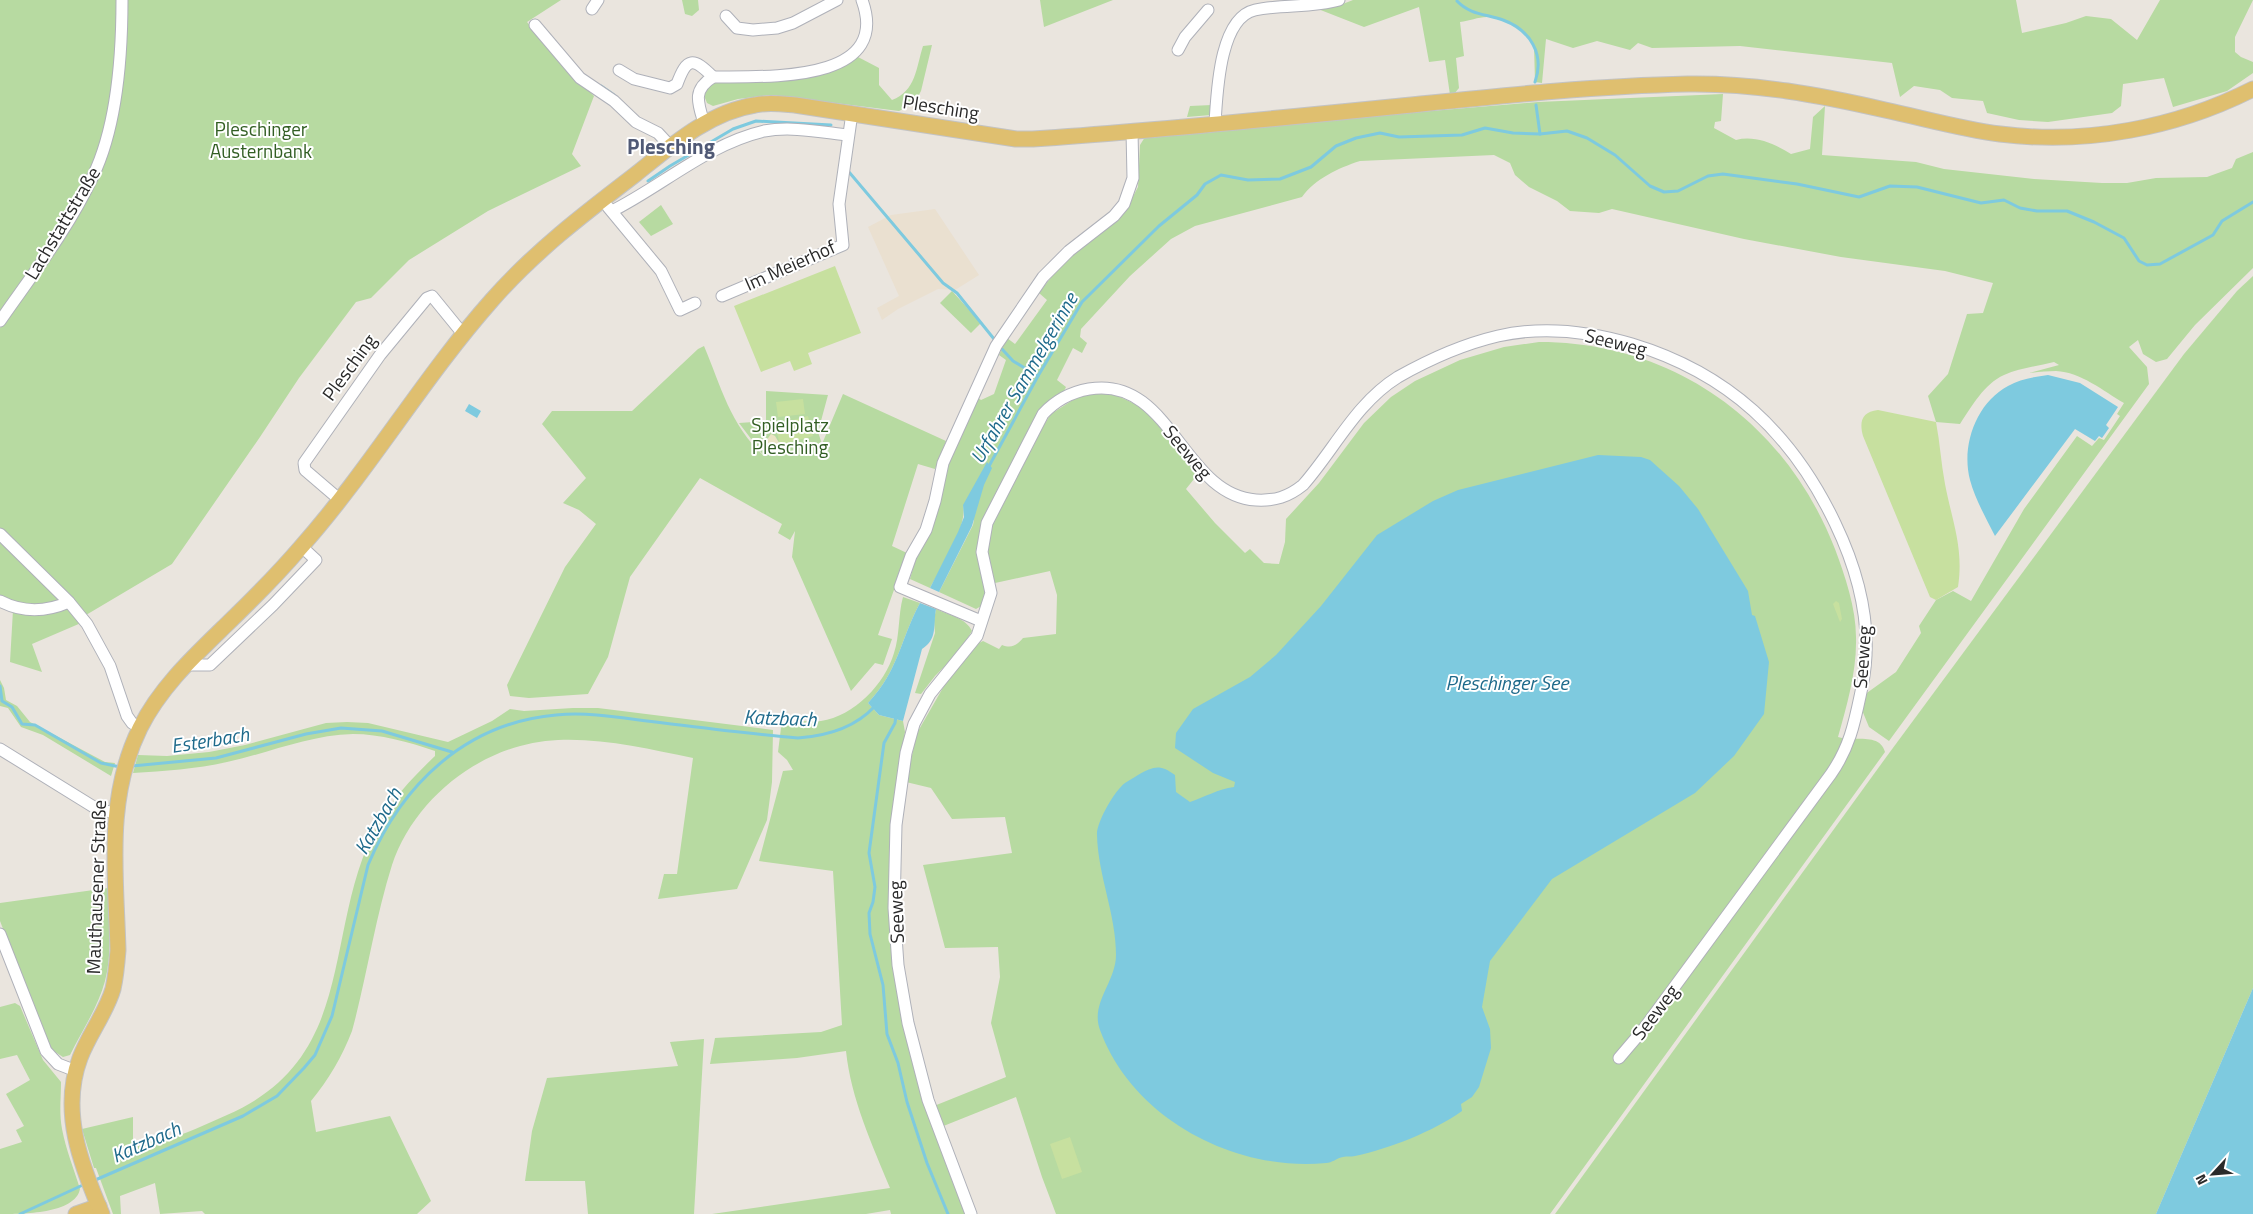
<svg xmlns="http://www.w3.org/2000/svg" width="2253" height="1214" viewBox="0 0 2253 1214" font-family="'Titillium Web',sans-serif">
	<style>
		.education { fill: #eae0d0 }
		.green { fill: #b7daa1 }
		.sand { fill: #ebe4c5 }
		.pitch { fill: #c7e09f }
		.water { fill: #7ecadf }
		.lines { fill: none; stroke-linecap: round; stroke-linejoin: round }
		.stream { stroke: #7ecadf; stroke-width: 3 }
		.minor-casing { stroke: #afb1b9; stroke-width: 13 }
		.major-casing { stroke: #c3c3c3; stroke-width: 17 }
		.minor { stroke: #fff; stroke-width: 11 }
		.major { stroke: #dfbf6f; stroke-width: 15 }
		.labels { text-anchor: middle; stroke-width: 4; stroke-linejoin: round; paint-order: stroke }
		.street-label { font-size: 19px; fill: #2a2a2a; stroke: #fff }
		.park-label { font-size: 19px; fill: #325e23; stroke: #fff }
		.water-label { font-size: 20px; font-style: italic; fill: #1e6a8b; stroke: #fff }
		.quarter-label { font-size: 21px; font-weight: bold; fill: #505975; stroke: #fff }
	</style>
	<rect width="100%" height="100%" fill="#eae5de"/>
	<polygon class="education" points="935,209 979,275 955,290 938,289 898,309 882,320 877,308 899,296 868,227 891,215"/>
	<g class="green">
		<path d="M0 0H119C116 45 116 92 104 136 88 197 35 263 0 316Z"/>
		<polygon points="127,0 561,0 527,22 553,54 594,96 572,154 581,166 488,211 409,260 371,298 356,302 299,378 260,437 172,564 86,615 0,528 0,328 54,250 102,166"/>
		<polygon points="682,0 698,0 699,10 692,16 685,14"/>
		<polygon points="1040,0 1113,0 1044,27"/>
		<path d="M1353 0H2016L2022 33 2066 23 2086 16 2111 19 2137 40 2160 0H2253L2235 37V52L2241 57 2253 62V73L2227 91 2173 107 2164 78 2123 84 2121 106 2112 113 2048 122 2019 120 1987 113 1983 101 1952 98 1940 90 1914 86 1900 97 1892 63 1740 46 1652 48 1638 43 1630 50 1597 41 1573 48 1546 39 1542 83 1535 82 1534 45C1526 30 1504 16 1487 17 1478 17 1469 21 1460 22L1464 56 1456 58 1459 88 1454 94 1450 95 1445 60 1429 62 1419 7 1364 27 1318 9 1335 7Z"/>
		<path d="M932 45 921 91 914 104 899 111 771 95 738 99 713 106 707 103 703 93 709 85 724 80 808 75 839 69 858 57 879 68V85L892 100C916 91 916 68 923 46Z"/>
		<path d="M1723 94 1721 121 1715 122 1714 128 1736 140C1755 135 1775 144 1791 154L1810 149 1813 117 1825 106 1822 155 1916 162 1944 169 2034 179 2102 183H2127L2156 178 2207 177 2232 168 2236 159 2253 152V268L2195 325 2167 359 2156 362 2143 354 2138 340 2129 347 2147 367 2149 384 1889 741 1869 727 1862 710 1864 695 1896 672 1921 633 1919 626 1936 600 1953 591 1971 601 2024 509 2077 436 2092 446 2099 438 2104 440 2120 416 2117 414 2124 403C2103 391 2081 372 2056 371 2047 371 2038 372 2029 373L2059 365 2054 362C2038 366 2020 368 2004 375 1984 384 1972 406 1960 424L1936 422 1928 396 1948 374 1967 314 1983 313 1993 283 1945 271 1841 257 1744 239 1612 209 1599 213 1570 211 1557 201 1529 187 1515 175 1510 163 1494 155 1360 161C1338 168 1315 179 1302 197L1195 226 1171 239 1130 276 1081 329 1080 337 1087 343 1082 353 1073 348 1057 380 1066 387 1063 393 1049 401 983 528 988 590 983 605 976 609 939 592 973 525 974 520 963 505C968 527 941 568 930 588L910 579 915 561 934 523 939 508 948 464 977 397 981 400 994 394 1006 360 999 355 1007 338 1015 344 1047 300 1039 293 1059 267 1126 210 1138 187 1140 145 1145 137 1180 132 1538 102Z"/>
		<polygon points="1212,105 1211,115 1187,117 1190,106"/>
		<polygon points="661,205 673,224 651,236 639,222"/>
		<polygon points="2253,276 2253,988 2156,1214 1555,1214 1887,756 2184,354 2237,291"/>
		<polygon points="952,291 981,323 971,333 940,303"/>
		<path d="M1539 342C1675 342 1786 423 1835 549 1845 576 1856 608 1856 637 1857 671 1847 705 1838 737 1853 742 1880 732 1885 752L1550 1214H1056L1042 1177 1016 1097 941 1127 934 1106 1006 1077 991 1023 1000 977 998 947 945 948 923 865 1012 853 1005 817 952 819 931 788 906 782 917 733 952 672 979 643 983 641 999 649 1002 645C1012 649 1017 645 1023 638L1056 634 1057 595 1050 571 995 583C989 565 986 550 988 532L1042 428 1051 414 1079 396 1109 392 1146 409 1198 469V474L1186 489 1215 523 1245 553 1250 549 1264 563 1279 564 1285 542 1286 519 1319 483 1364 423 1391 397 1415 381 1460 360 1504 347Z"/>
		<path d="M704 346C721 386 730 425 764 456L739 423 766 421V391L828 395 818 432 822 444 843 394 946 441 935 469 918 464 892 546 907 553 878 635 892 639 883 665 875 663 851 691 792 557 795 531 790 540 778 533 782 524 700 478 630 577 608 657 588 694 529 698 510 696 507 685 565 567 596 524 579 510 563 503 586 478 542 424 552 411H632L698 349Z"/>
		<polygon points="0,540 62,601 45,608 0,599"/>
		<path d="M903 597 920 603C900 640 899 670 868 703L879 715 903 721 905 732 896 795 899 992 966 1214H891L890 1210 866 1214H712L890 1188C872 1144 851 1099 846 1051L797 1058 710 1064 715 1038 821 1032 842 1025 833 871 759 861 783 771 793 770 787 760 778 752 781 728C790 717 809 723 821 721 854 716 885 684 894 653 900 635 898 615 903 597Z"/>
		<polygon points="66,608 70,609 81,623 32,644 42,672 10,662 13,610"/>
		<path d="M936 609C949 615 966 618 972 631L959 652 935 676 921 694 915 693 935 633 934 620Z"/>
		<polygon points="0,680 4,688 6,700 17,706 30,722 105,762 115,763 111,776 43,735 21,727 8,708 0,706"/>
		<path d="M573 708H598L773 730 772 782 767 820 737 889 658 899 664 874H677L693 758C649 749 603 738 558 740 485 743 415 796 392 865 375 919 367 976 352 1031 342 1057 329 1079 311 1101L316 1132 390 1116 431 1201 417 1214H205L202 1211 160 1214 155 1183 120 1196 121 1214H113L96 1168H94L82 1129 133 1117V1143C143 1142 154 1142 163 1140 185 1135 206 1124 227 1115 362 1056 320 928 379 822 394 797 414 776 435 756V751C409 742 380 734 353 734 309 735 269 753 227 762 196 769 164 771 133 773L138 755 167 756 209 752 245 745 326 723 347 722 368 723 448 742 492 721 510 709 524 711Z"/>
		<path d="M108 888C108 918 113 951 105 981 98 1007 82 1031 70 1055L63 1057 52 1050 42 1029 0 921V903Z"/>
		<path d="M15 1003 20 1006 43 1060 61 1082C61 1098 59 1113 62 1129 66 1150 74 1169 80 1189 75 1214 22 1214 0 1214V1149L22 1142 16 1130 24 1126 6 1094 30 1080 17 1055 0 1059V1007Z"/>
		<polygon points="704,1039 694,1214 588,1214 585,1181 525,1181 532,1131 547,1078 678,1066 670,1042"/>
	</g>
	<polygon class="sand" points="771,434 775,436 784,451 778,456 766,441"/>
	<g class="pitch">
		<polygon points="835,266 861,333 808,353 812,364 794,371 790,361 761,372 734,306"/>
		<polygon points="803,399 805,414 778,417 776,402"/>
		<path d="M1878 410 1936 422C1940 443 1941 463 1945 484 1952 521 1964 548 1958 587L1936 600 1930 597 1863 436C1859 421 1862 412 1878 410Z"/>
		<polygon points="808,416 813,436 780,445 775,425"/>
		<polygon points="1836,601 1839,603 1842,619 1840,622 1833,604"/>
		<polygon points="1070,1137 1082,1172 1062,1179 1050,1144"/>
	</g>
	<g class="water">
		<path d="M2048 375 2080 383 2118 407 2106 425 2109 428 2102 438 2099 436 2095 441 2075 429 1995 536C1986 518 1975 499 1970 480 1961 446 1976 403 2008 386 2020 379 2034 377 2048 375Z"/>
		<polygon points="469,404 481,411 477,418 465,411"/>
		<path d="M1598 455 1641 457 1650 460 1679 486 1698 509 1748 591 1752 615 1755 616 1769 662 1764 714 1734 756 1695 793 1552 879 1490 961 1482 1007 1490 1029 1491 1048 1479 1087 1472 1097 1461 1104 1462 1111C1432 1132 1391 1148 1355 1156 1351 1157 1347 1156 1343 1157 1337 1158 1332 1163 1326 1163 1234 1172 1132 1118 1100 1030 1090 1003 1116 982 1116 955 1116 914 1098 876 1097 835 1096 823 1115 790 1125 783 1129 780 1134 778 1138 775 1154 766 1160 764 1175 775L1176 792 1190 802C1205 797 1218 789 1234 787L1235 782 1213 773 1175 748 1176 733 1193 709 1250 677 1276 655 1321 606 1377 535 1433 501 1458 490Z"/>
		<polygon points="987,462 992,468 984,485 972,526 939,592 930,588 958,532 964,517 963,505"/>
		<path d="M920 603 936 609C933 625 938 639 922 649L903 721 879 715 868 703C899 670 900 640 920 603Z"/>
		<polygon points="2253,988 2253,1214 2156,1214"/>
	</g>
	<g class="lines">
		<g class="stream">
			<path d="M1457 1C1470 15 1487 14 1503 20 1530 30 1545 54 1535 82"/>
			<polyline points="601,86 614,95"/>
			<polyline points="1536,105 1540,134"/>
			<polyline points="849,172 943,283 957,293 994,339"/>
			<polyline points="648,181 670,166 733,129 756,121 831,125"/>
			<polyline points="1002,349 1013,361 1038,376"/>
			<polyline points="988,468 1038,376 1082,302 1159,226 1197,195 1205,184 1221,175 1248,180 1280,179 1311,167 1336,146 1356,138 1380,133 1399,137 1462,135 1485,128 1513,133 1540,134 1567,131 1587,138 1615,155 1650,186 1664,192 1678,191 1708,176 1723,174 1797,184 1859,197 1890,186 1917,187 1981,203 2004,200 2020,208 2037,211 2067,211 2094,222 2124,238 2139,261 2147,265 2160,264 2213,235 2222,221 2253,202"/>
			<polyline points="0,686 2,701 12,707 22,724 35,725 101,763 120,767"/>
			<polyline points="896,715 895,723 884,743 869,853 875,887 873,902 869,913 870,934 883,985 887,1034 898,1063 907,1102 927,1163 948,1214"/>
			<polyline points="132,766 216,758 306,734 341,728 382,731 452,752"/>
			<path d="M93 1181 243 1116 277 1096 304 1068 315 1055 332 1016 368 865C402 784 466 723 556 715 587 712 617 717 647 721 697 727 748 734 798 738 826 736 855 728 875 706"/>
			<polyline points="20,1214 85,1184"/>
		</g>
		<g class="minor-casing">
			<g id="minor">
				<polyline points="592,9 598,0"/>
				<polyline points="726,16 737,28 753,30 777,28 793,23 837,0"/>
				<polyline points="535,25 580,78 614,101 636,122 658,133 671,147"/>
				<polyline points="1178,50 1185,37 1208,10"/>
				<path d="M619 70 634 79 670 88 677 84C687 57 693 57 713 77"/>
				<path d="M704 123C698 103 692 90 713 77 762 76 893 85 862 0"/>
				<path d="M1215 123C1217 94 1219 18 1255 10 1283 4 1312 8 1339 0"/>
				<polyline points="608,207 661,271 680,310 695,303"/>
				<path d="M612 211C662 186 708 144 764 131 791 126 821 132 848 135"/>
				<polyline points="722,296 843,245 839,204 852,113"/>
				<path d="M0 321C32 275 69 228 93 176 117 126 122 56 122 0"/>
				<polyline points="340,500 305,470 304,463 380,355 427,298 432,296 463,334"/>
				<polyline points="0,534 69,602 87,624 110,666 127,716 132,723 140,728"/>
				<path d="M0 601C23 613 46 612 69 602"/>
				<polyline points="981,621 900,587 911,556 926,530 935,501 943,463 996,346 1043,277 1069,251 1114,216 1124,204 1133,178 1132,131"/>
				<polyline points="185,665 210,665 273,605 316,560 302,547"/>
				<polyline points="0,749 97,809 115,813"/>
				<polyline points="0,934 46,1051 58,1064 76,1071"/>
				<path d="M971 1214 928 1100 908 1023 898 965 894 908 896 825 906 753 914 724 930 694 977 636 991 593 982 552 987 523 1043 414C1055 401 1072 392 1089 389 1171 375 1182 495 1256 500 1275 501 1288 497 1303 485 1334 450 1356 403 1398 377 1428 360 1464 344 1498 336 1542 326 1588 331 1632 344 1728 373 1792 433 1835 523 1860 575 1874 630 1862 687 1855 720 1851 745 1831 774L1642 1031 1619 1058"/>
			</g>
		</g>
		<g class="major-casing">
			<g id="major">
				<polyline points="76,1214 99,1206"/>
				<path d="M102 1214C81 1165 60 1111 80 1058 89 1034 106 1013 113 989 116 976 117 963 118 950 116 874 105 799 140 728 160 688 192 658 225 626 251 601 277 575 301 547 370 469 423 378 492 300 535 251 585 213 636 174 671 146 709 112 755 105 768 102 782 104 795 105L1016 139H1033C1153 131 1272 119 1391 107 1490 97 1589 86 1688 84 1755 83 1820 95 1885 110 1923 118 1961 129 2000 134 2086 145 2176 128 2253 89"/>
			</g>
		</g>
		<use href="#minor" class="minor"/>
		<use href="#major" class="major"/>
	</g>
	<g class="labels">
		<g class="street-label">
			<text transform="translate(941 107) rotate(9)" y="7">Plesching</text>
			<text transform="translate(62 223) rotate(-59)" y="7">Lachstattstraße</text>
			<text transform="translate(790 265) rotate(-24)" y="7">Im Meierhof</text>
			<text transform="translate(1616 342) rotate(14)" y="7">Seeweg</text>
			<text transform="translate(349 367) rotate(-54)" y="7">Plesching</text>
			<text transform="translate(1188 452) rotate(50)" y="7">Seeweg</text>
			<text transform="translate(1862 657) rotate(-86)" y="7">Seeweg</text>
			<text transform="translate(96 887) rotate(-88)" y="7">Mauthausener Straße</text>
			<text transform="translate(896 912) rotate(-92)" y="7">Seeweg</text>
			<text transform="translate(1655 1012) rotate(-53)" y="7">Seeweg</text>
		</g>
		<g class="park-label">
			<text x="261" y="136">Pleschinger<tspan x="261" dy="22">Austernbank</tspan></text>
			<text x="790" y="432">Spielplatz<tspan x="790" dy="22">Plesching</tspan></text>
		</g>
		<g class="water-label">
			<text transform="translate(1024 378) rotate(-60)" y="7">Urfahrer Sammelgerinne</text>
			<text x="1507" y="690">Pleschinger See</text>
			<text transform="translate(780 718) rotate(2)" y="7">Katzbach</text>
			<text transform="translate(210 740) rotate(-9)" y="7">Esterbach</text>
			<text transform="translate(378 821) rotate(-60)" y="7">Katzbach</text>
			<text transform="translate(146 1142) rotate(-24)" y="7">Katzbach</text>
		</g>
		<g class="quarter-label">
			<text x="671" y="154">Plesching</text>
		</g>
	</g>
	<g transform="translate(2213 1174) rotate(244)" stroke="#ffffff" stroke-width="4" paint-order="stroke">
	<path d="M0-4L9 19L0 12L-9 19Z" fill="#2a2a2a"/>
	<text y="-8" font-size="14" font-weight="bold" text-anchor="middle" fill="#2a2a2a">N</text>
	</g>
</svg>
